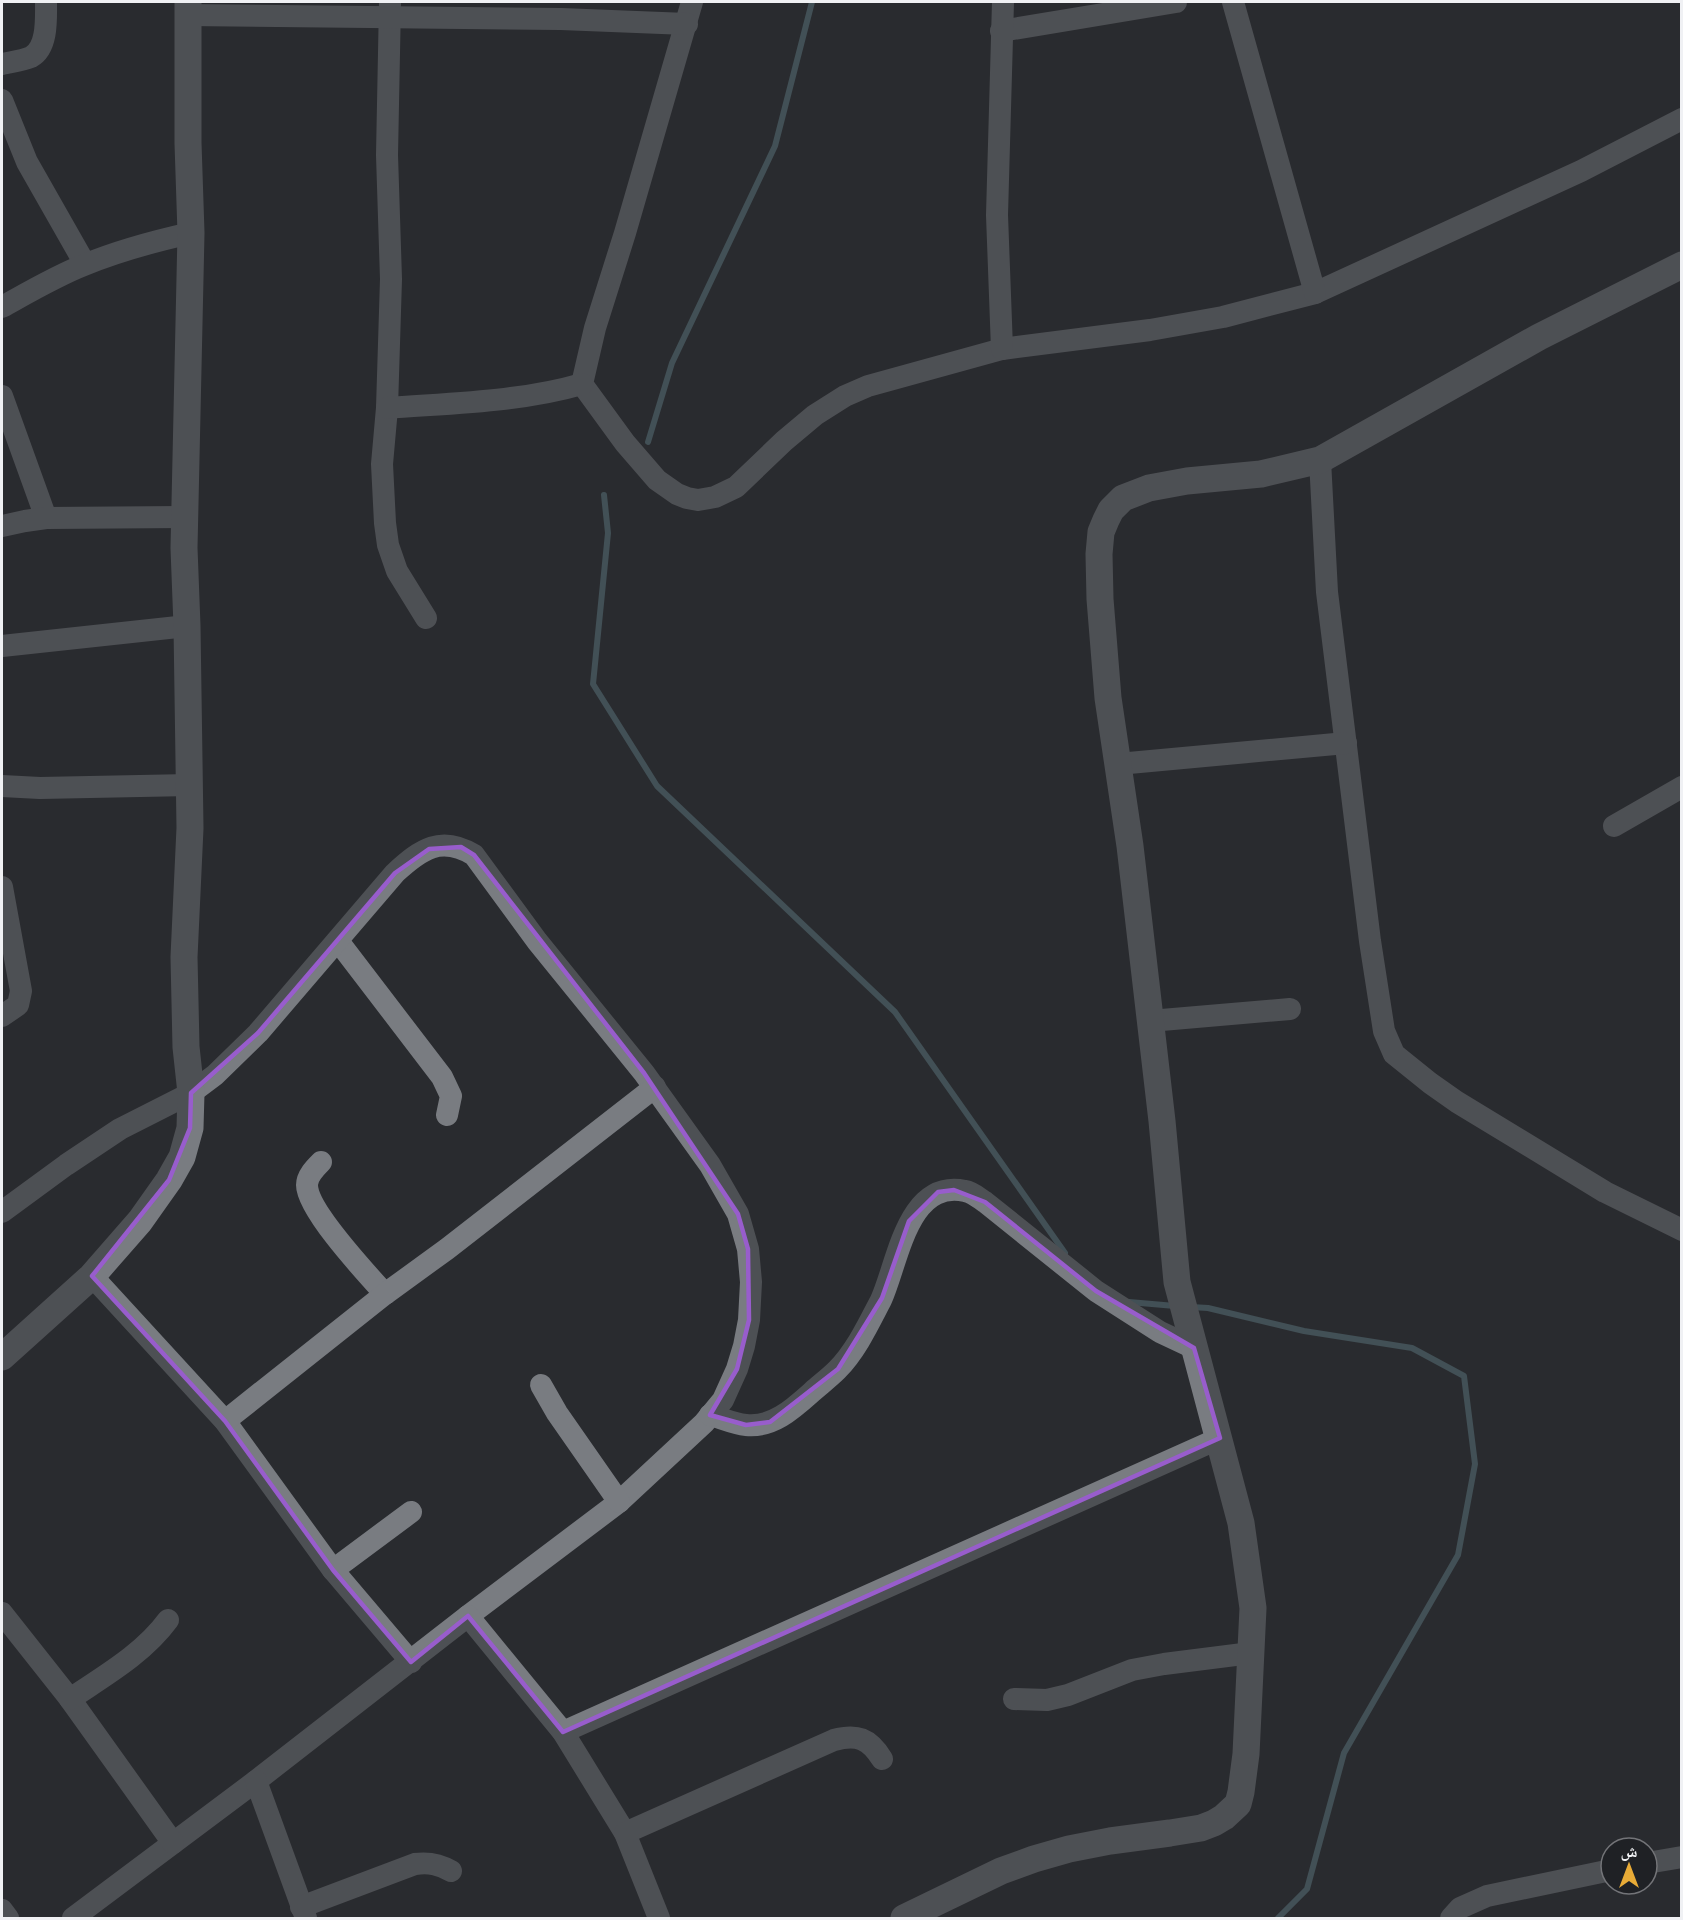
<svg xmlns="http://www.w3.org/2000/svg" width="1683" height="1920" viewBox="0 0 1683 1920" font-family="Helvetica,'Noto Naskh Arabic',sans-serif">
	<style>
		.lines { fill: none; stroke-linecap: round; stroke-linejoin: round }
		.stream { stroke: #5f7c85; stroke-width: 6 }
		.minor { stroke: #797c81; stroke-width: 22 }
		.tertiary { stroke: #797c81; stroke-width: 27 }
		.marked { fill: none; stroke: #985dcc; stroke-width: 4.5; stroke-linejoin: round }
	</style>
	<rect width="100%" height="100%" fill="#292b2f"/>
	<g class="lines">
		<g class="stream">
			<polyline points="648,442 672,363 775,146 812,2"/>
			<polyline points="604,495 608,533 593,684 657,786 895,1012 1065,1253"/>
			<polyline points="1129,1302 1175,1306"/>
			<polyline points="1191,1307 1208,1308 1304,1331 1412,1348 1464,1376 1475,1464 1458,1555 1344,1753 1307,1889 1278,1918"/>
		</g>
		<g class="minor">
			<polyline points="390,2 387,155 391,279 387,408 382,464 385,523 388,545 397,571 426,618"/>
			<polyline points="692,2 625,233 595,328 582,384 625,443 657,480 677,494 687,498 698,500 715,497 736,487 784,441 815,415 845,396 868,386 1002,349 1150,330 1223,317 1315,293 1581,171 1682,119"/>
			<polyline points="1233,2 1315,293"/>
			<polyline points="188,15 561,19 687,24"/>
			<polyline points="1001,31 1176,2"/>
			<path d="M2 64C10 62 22 61 31 57 48 48 46 18 46 2"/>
			<polyline points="2,100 27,162 85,264"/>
			<path d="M2 307C29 292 56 276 84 265 118 251 155 241 191 233"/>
			<polyline points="1002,349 997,215 1003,2"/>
			<polyline points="2,396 46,518"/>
			<path d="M387 408C452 403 520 402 582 384"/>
			<polyline points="1320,460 1327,592 1370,941 1384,1031 1394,1054 1430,1083 1457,1102 1605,1192 1682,1230"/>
			<polyline points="2,526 25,521 46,518 184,517"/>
			<polyline points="2,646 187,626"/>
			<polyline points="1118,764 1346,743"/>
			<polyline points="2,786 40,788 190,785"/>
			<polyline points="1614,826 1682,787"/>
			<polyline points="2,887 21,991 18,1005 2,1016"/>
			<polyline points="338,941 442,1077 451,1096 447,1115"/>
			<polyline points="1150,1021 1290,1009"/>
			<path d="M321 1162C315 1168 307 1176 307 1185 307 1210 367 1274 385 1294"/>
			<path d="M2 1212 66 1165 120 1129 191 1093 215 1075 258 1033 395 873C421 849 441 835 474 855L537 941 644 1073 710 1165 738 1214 748 1249 751 1282 749 1320 744 1346 737 1369 723 1400 704 1423 619 1502 468 1616 256 1781 73 1918"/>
			<polyline points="92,1276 225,1421 333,1570 411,1662"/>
			<polyline points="541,1385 557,1413 619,1502"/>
			<path d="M710 1415C721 1418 734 1424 746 1425 773 1428 794 1408 813 1391 821 1384 830 1377 837 1370 856 1351 869 1323 881 1300 898 1263 907 1179 965 1191 972 1192 979 1198 985 1202L1096 1291 1160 1332 1194 1348"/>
			<polyline points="225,1421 385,1294 447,1249 655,1087"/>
			<polyline points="333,1570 411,1512"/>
			<polyline points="2,1613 70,1699 173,1843"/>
			<polyline points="468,1616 563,1732 625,1833 659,1918"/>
			<path d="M70 1699C104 1676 143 1654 168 1620"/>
			<polyline points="1014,1699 1047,1700 1068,1695 1132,1670 1164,1664 1251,1653"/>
			<polyline points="563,1732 1220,1438"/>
			<polyline points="256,1781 306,1918"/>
			<path d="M625 1833 834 1740C857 1734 869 1738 882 1759"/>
			<polyline points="1647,1863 1682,1857"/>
			<path d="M301 1907 415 1864C429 1862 439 1864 451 1871"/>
			<polyline points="2,1910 8,1918"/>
			<polyline points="1451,1918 1460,1908 1487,1896 1611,1870"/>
		</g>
		<g class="tertiary">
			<polyline points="2,1357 92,1276 140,1221 169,1180 182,1157 190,1128 191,1093 186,1047 184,957 190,828 187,626 184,548 191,233 188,143 188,2"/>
			<polyline points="904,1918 1001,1871 1034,1859 1069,1849 1110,1841 1170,1833 1201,1828 1214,1823 1224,1817 1238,1804 1241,1792 1246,1754 1253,1608 1241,1523 1177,1282 1162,1121 1130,846 1108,698 1100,599 1099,554 1101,532 1106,520 1111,510 1123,498 1149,488 1187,481 1261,474 1320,460 1539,337 1682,265"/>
		</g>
	</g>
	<path d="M0 0H1683V1920H0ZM461 847 474 855 644 1073 738 1214 748 1249 749 1320 737 1369 710 1415 746 1425 770 1422 838 1369 882 1298 909 1221 938 1192 954 1190 985 1202 1096 1291 1194 1348 1220 1438 563 1732 468 1616 411 1662 333 1570 225 1421 92 1276 169 1180 190 1128 191 1093 258 1033 395 873 429 849Z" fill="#292b2f" fill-opacity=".55" fill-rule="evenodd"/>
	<path class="marked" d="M461 847 474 855 644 1073 738 1214 748 1249 749 1320 737 1369 710 1415 746 1425 770 1422 838 1369 882 1298 909 1221 938 1192 954 1190 985 1202 1096 1291 1194 1348 1220 1438 563 1732 468 1616 411 1662 333 1570 225 1421 92 1276 169 1180 190 1128 191 1093 258 1033 395 873 429 849Z"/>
	<rect width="1683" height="1920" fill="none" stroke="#f0f1f4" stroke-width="6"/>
	<g transform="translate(1629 1866)"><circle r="28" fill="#1f2125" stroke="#737478" stroke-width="1.5"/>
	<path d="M0-4.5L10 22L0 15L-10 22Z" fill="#e8ab37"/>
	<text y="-9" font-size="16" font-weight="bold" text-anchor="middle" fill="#f0f1f4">ش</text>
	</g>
</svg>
